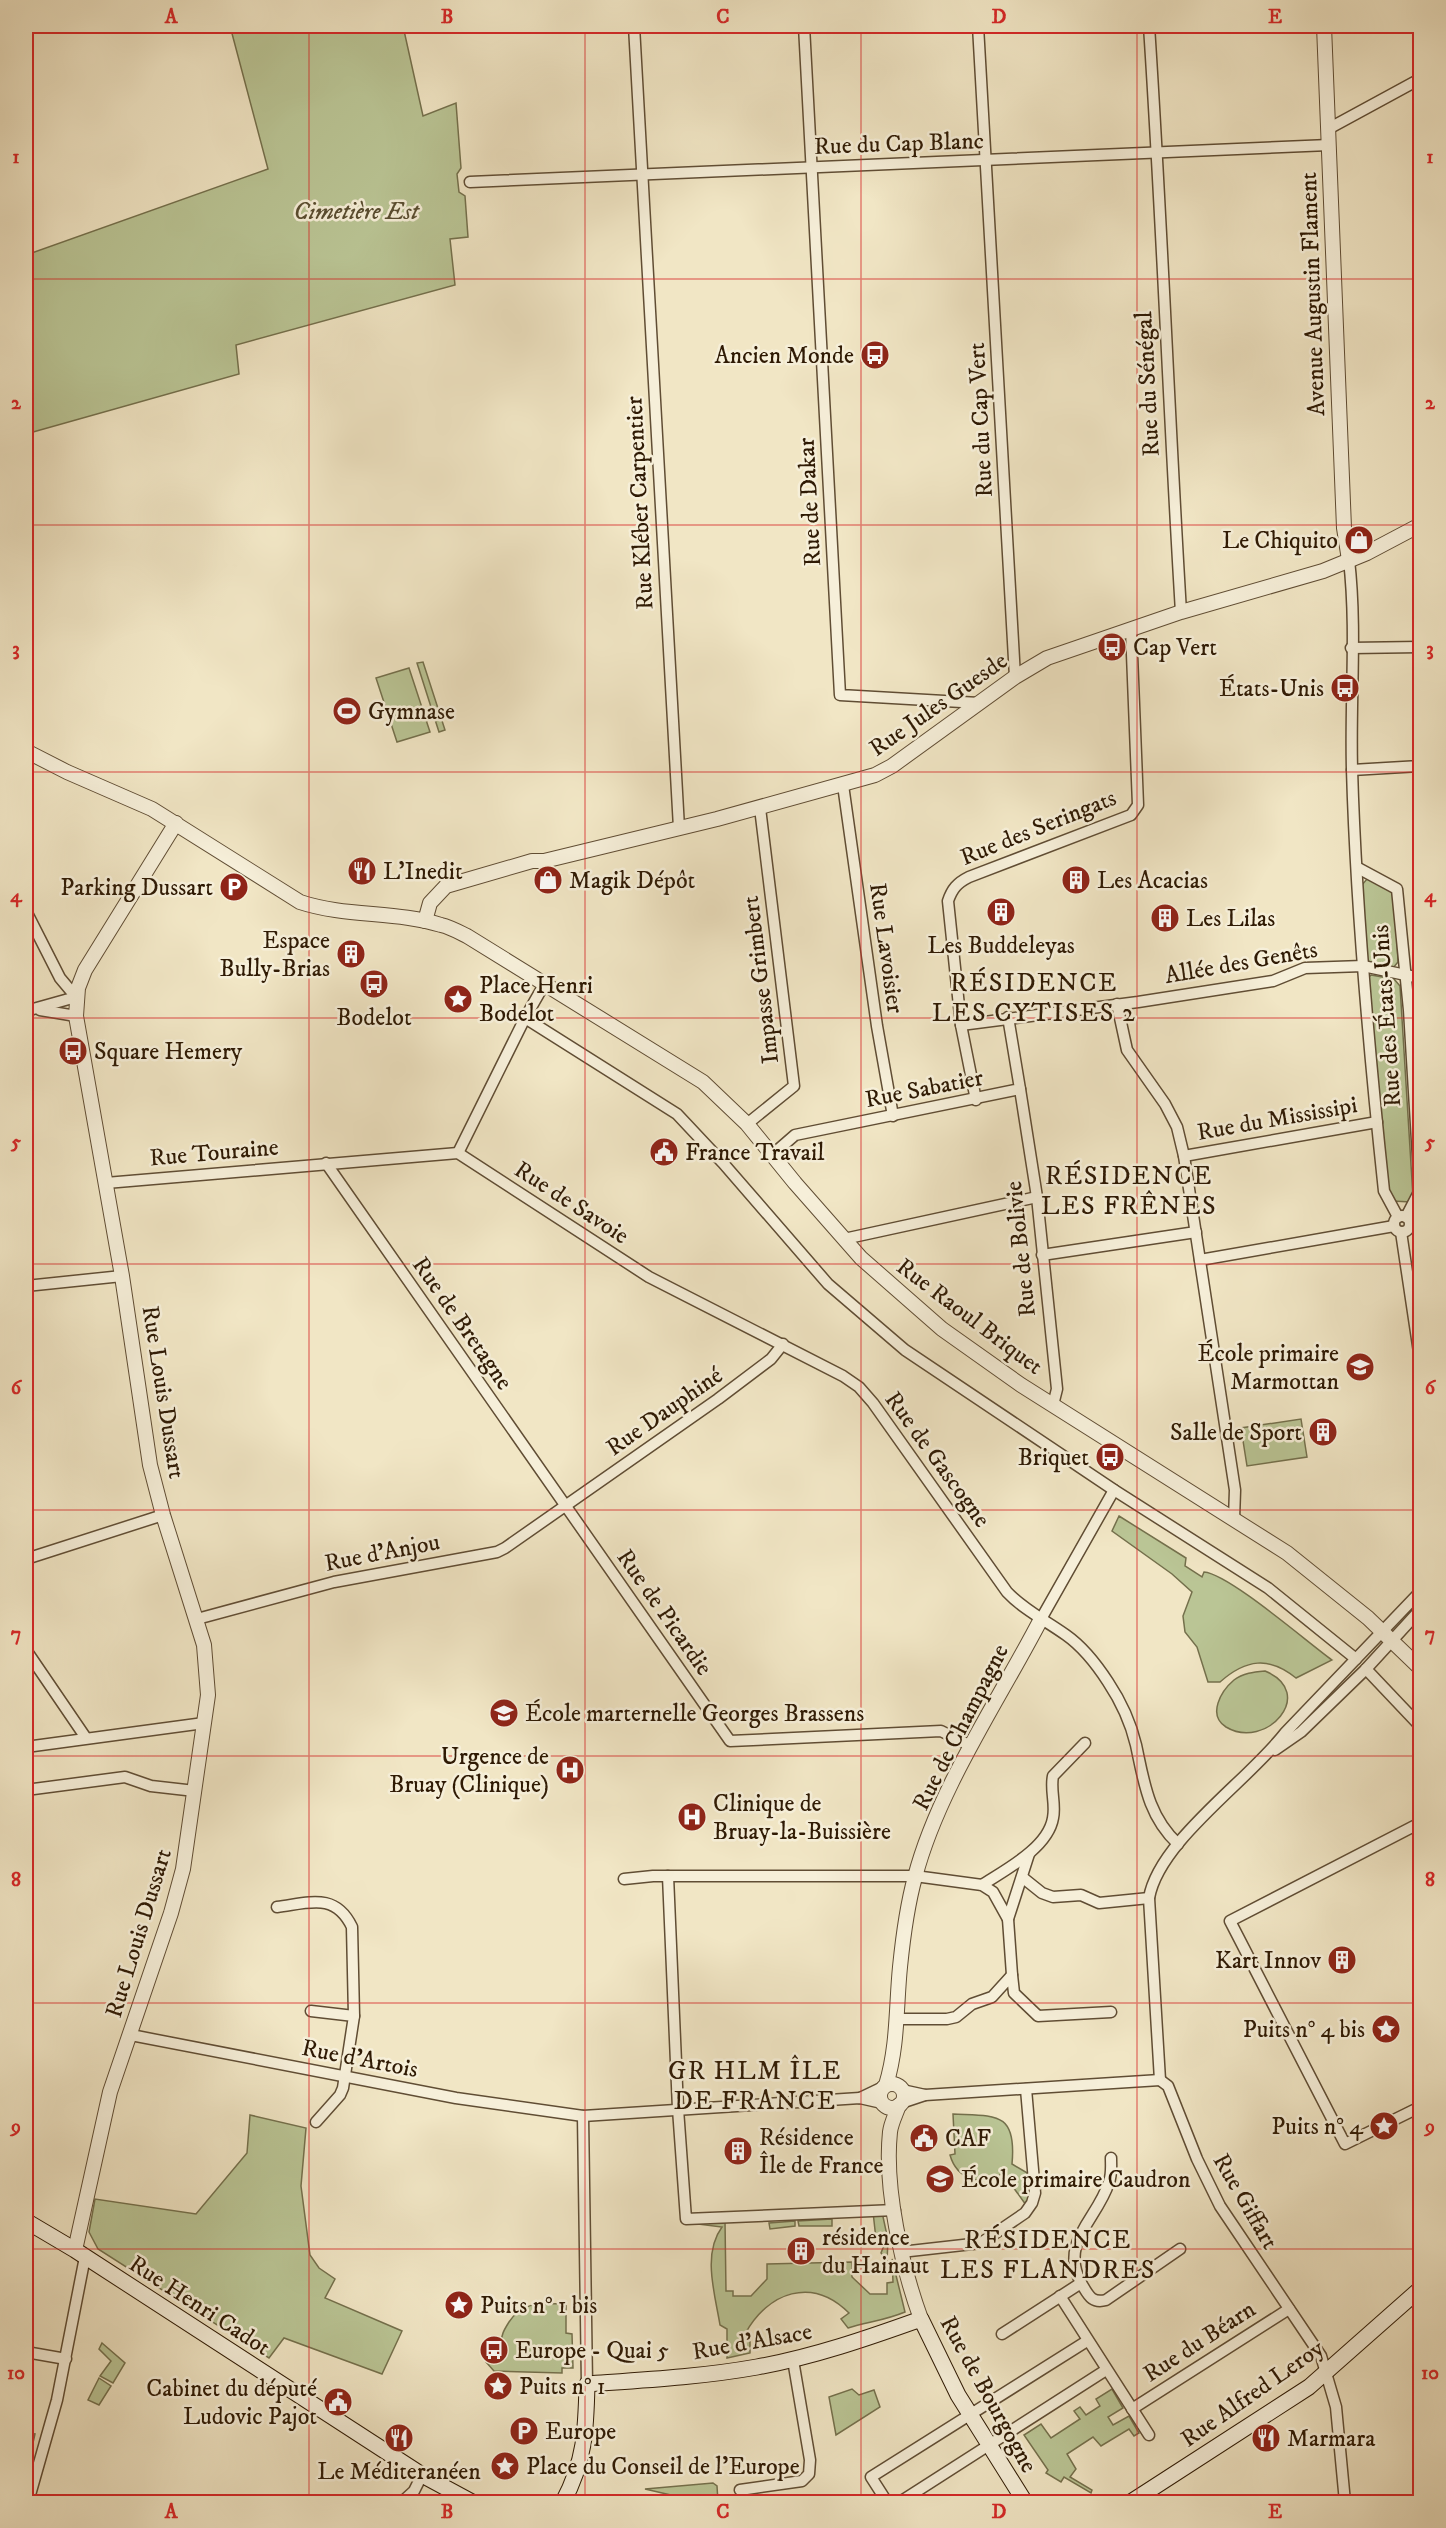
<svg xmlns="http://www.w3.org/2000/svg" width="1446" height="2528" font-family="'IM FELL DW Pica',serif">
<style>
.green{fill:#bac595;stroke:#74704c;stroke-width:1.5}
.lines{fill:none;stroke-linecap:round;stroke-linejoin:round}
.minor-casing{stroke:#604d34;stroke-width:13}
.tertiary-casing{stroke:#604d34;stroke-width:16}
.secondary-casing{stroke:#2f1a04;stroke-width:17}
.minor{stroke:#f6efd9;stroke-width:10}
.tertiary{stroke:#f6efd9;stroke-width:14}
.secondary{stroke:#f6efd9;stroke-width:15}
.grid{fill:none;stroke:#d62828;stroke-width:1.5;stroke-opacity:0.55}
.labels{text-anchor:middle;stroke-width:5;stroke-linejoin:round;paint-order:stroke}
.street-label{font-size:24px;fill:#2f1a04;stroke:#f6efd9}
.park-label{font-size:24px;font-style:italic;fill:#594d30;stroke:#f6efd9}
.poi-label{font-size:24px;fill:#2f1a04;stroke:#f6efd9;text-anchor:start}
.neighbourhood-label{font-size:26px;letter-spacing:1.5px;fill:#2f1a04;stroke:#f6efd9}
.neatline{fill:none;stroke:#d62828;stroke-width:2}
.grid-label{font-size:20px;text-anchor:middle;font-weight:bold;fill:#d62828}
</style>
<rect width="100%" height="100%" fill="#f1e6c5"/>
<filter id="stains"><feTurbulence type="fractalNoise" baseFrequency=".00333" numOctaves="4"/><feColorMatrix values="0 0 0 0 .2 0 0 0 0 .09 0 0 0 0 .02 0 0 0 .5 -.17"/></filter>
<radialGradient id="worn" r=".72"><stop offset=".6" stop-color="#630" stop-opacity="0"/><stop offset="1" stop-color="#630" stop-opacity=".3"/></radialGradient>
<g class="green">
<path d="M230,26H403L423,116L456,103L461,168L457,174L459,192L465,196L468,237L450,239L455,285L236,345L239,374L26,434V255L268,169Z"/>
<path d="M423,662L445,730L439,732L417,663Z"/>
<path d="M409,668L430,732L397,742L376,678Z"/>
<path d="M1367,879L1388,886L1395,898L1398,962L1393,968L1364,960L1361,886Z"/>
<path d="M1371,975L1394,979L1400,986L1413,1197L1411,1202L1392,1201L1386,1187L1365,981Z"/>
<path d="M1301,1419L1307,1457L1247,1466L1241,1428Z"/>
<path d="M1119,1516L1186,1558L1185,1566L1202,1577L1204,1572C1229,1574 1307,1642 1332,1660L1296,1678C1269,1656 1246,1659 1220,1682H1208L1197,1647L1185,1632L1183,1616L1192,1592L1172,1574L1112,1531Z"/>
<path d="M1265,1671C1318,1693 1266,1751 1226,1727C1207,1715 1221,1691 1234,1680C1243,1673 1254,1672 1265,1671Z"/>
<path d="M953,2114C995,2116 1017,2111 1012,2164L1029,2174L1028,2201L1026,2205L1003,2173C983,2187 957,2180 950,2155L955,2154Z"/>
<path d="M250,2115L306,2128L301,2186L310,2255L319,2268L335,2279L325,2298L402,2331L382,2374L284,2338L269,2358L98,2249L89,2232L95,2199L196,2214L247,2153Z"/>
<path d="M873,2212H882L888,2240L887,2261L881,2253L885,2243L876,2239Z"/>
<path d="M832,2219V2226H799L798,2221Z"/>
<path d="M725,2221L726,2291H733V2296H751L767,2279V2264L852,2262V2277L870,2294H887V2283L893,2282L892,2259L905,2312C886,2320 868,2322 848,2328L841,2319L849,2313C812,2276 768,2292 745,2334L750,2337V2353L727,2358V2329L720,2325C715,2294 702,2254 722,2227L690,2223Z"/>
<path d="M795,2221V2226L770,2229L769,2223Z"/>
<path d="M566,2304V2333L572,2334L573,2368H562V2373L494,2371L486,2362L501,2344C501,2335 504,2330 509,2322C524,2300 542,2304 566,2304Z"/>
<path d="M102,2343L125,2363L113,2383L100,2376L111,2361L99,2349Z"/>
<path d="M99,2378L111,2386L99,2405L88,2400Z"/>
<path d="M852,2389L859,2395L874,2390L880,2407L836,2435L829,2397Z"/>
<path d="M1112,2389L1123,2408L1108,2417L1113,2425L1129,2416L1139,2433L1134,2436L1129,2429L1101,2446L1093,2437L1067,2454L1076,2469L1070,2477L1092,2490L1091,2493L1064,2477L1061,2482L1046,2473L1048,2470L1024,2435L1041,2424L1051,2438L1080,2419L1074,2411L1080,2407L1086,2415L1100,2406L1096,2399Z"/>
<path d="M26,2433L35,2434L26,2474Z"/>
<path d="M713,2483L717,2486L718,2502H701L645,2489Z"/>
</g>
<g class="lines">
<g class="minor-casing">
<g id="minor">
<path d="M634,26L679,828"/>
<path d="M804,26L840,695L979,703"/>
<path d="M978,26L1015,677"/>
<path d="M1149,26C1162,221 1169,417 1181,612"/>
<path d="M1328,129L1420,79"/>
<path d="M470,182L1329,145"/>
<path d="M1349,560C1357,629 1350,700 1352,769C1356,910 1369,1051 1384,1191L1398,1217"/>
<path d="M1351,648L1420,647"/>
<path d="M1352,770L1420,766"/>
<path d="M843,785L877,1026L893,1116"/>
<path d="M1358,868L1397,889L1409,1010L1420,1190L1406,1217"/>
<path d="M26,911L60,978L76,997L26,1011"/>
<path d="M1117,1004L1127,1050L1165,1104L1177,1127L1184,1156L1235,1490L1234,1519"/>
<path d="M40,1010L76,1016"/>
<path d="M525,1018L677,1114L723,1163L828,1284L905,1350L1114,1490L1268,1588L1356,1659"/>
<path d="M961,1025L1138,1002L1273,981L1305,968L1363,966L1420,978"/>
<path d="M1020,1089L1037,1197L1057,1389L1053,1405"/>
<path d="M976,1100L961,1025L948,901C952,889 957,883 969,877L1131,815L1138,805L1131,629"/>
<path d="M747,1124L794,1086L760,808"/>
<path d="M458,1153L525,1018L545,983"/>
<path d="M772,1155L795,1135L1020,1089L1008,1017"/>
<path d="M1184,1156L1377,1122"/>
<path d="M326,1163L730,1741L941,1731L971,1746"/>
<path d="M106,1183L458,1153L649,1277L843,1376L859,1387L873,1403L1007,1592C1024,1610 1045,1620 1066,1635C1083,1647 1097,1665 1108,1682C1120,1700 1131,1724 1136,1745C1144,1782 1148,1816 1178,1844"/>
<circle cx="1402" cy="1224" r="8"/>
<path d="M1401,1232L1420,1359"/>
<path d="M844,1239L1037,1197"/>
<path d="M1042,1255L1196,1232"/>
<path d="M1200,1260L1394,1226"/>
<path d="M26,1286L122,1276"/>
<path d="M26,1559L163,1515"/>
<path d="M197,1619L334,1582L497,1552L505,1548L718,1399L771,1359L783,1344"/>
<path d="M1041,1619L1114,1490"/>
<path d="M26,1650L86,1738"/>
<path d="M1366,1669L1420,1726"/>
<path d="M26,1747L204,1723"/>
<path d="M1275,1750L1301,1732L1366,1669L1420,1610"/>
<path d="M26,1790L125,1777L151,1786L195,1791"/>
<path d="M1420,1823L1230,1921L1345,2144L1420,2107"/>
<path d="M668,1876L678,2109L686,2219L895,2210"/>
<path d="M1022,1877L1042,1893L1053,1897L1081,1895L1099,1903L1149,1898"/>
<path d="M624,1879L653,1876H915L982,1885L993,1892L1008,1919"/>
<path d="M982,1885C1005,1870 1048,1848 1053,1818C1056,1804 1050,1790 1053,1776L1085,1743"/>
<path d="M277,1907C309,1903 335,1892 352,1927L354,2016"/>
<path d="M1012,1975L1008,1919L1029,1854"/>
<path d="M311,2011L354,2016L343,2088L340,2095L316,2122"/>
<path d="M897,2019H947L956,2017L972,2004L992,1997L1012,1975L1014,1993L1038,2016L1111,2012"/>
<path d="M131,2035L456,2098L583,2116L860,2098L882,2103"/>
<path d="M1160,2080L1149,1898C1159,1841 1248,1781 1285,1733L1420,1592"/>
<path d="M1160,2080L1168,2086L1197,2159L1220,2206L1321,2356L1336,2407L1345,2502"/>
<path d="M902,2090L925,2095"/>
<path d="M860,2098L883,2087"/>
<path d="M901,2103L925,2095L1160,2080"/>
<path d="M583,2116L587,2384"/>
<path d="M901,2252L981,2243L1025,2213L1032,2203L1035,2193L1026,2089"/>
<path d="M1081,2283C1059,2241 1098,2219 1109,2182C1112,2174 1111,2166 1111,2158"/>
<path d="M1060,2296L1149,2435"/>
<path d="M1002,2334L1081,2283C1088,2294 1091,2304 1106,2300L1180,2249"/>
<path d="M26,2352L66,2359"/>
<path d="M1132,2409L1289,2309"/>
<path d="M740,2490L802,2481L809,2474L810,2460L793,2360"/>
<path d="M28,2502L57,2400L85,2257"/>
<path d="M402,2502L414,2491L422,2475"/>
<path d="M887,2502L871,2477L1087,2341"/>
<path d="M900,2502L1106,2370"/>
</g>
</g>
<g class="tertiary-casing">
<g id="tertiary">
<path d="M1324,26L1344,528L1349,560"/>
<path d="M26,751L67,772L152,809L300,902C345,917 397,911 441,925C450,927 459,932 467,936L703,1082L747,1124L795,1183L861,1258L942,1329L1021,1385L1287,1553L1368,1618L1420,1668"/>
<path d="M425,921L430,903L446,886L532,861H544L717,819L875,775L892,766L1015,677L1047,658L1181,612L1323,571L1367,553L1420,525"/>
<circle cx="892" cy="2096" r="12"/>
<path d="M886,2085C898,2046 896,2007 900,1967C903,1937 907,1906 915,1877C938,1789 999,1700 1041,1619"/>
<path d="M899,2105C896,2114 891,2123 890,2132C884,2188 902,2267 921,2319"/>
<path d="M75,2250L110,2092L171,1913L183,1869L208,1695L204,1645L163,1515L150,1465L122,1276L76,1016L78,988L85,970L176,823"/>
</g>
</g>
<g class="secondary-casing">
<g id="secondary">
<path d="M26,2221L75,2250L422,2475L472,2502"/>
<path d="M563,2502C585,2461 586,2430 587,2384C644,2380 701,2377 757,2367C813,2357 868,2338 921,2319L958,2395L1025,2502"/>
<path d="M1131,2502L1309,2387L1420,2289"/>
</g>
</g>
<use href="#minor" class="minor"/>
<use href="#tertiary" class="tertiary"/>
<use href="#secondary" class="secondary"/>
</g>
<path class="grid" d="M309,26V2502M585,26V2502M861,26V2502M1137,26V2502M26,279H1420M26,525H1420M26,772H1420M26,1018H1420M26,1264H1420M26,1510H1420M26,1756H1420M26,2003H1420M26,2249H1420"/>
<defs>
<g id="bus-disc" transform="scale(1.5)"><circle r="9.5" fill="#8f2418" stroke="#f6efd9"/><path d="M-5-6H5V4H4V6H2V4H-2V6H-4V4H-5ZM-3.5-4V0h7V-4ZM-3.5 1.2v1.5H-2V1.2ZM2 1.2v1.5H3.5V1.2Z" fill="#fff"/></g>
<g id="shop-disc" transform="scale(1.5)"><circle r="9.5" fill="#8f2418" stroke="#f6efd9"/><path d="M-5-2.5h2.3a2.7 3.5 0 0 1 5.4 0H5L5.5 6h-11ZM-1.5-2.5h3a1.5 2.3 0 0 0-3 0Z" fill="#fff"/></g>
<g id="stadium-disc" transform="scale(1.5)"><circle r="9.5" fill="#8f2418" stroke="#f6efd9"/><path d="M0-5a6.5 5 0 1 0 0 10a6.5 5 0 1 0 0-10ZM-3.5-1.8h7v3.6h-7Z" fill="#fff"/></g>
<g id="restaurant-disc" transform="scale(1.5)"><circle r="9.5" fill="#8f2418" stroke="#f6efd9"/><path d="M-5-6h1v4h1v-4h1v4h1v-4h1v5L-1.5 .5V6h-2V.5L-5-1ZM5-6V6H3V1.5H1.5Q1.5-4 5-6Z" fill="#fff"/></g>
<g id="building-disc" transform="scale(1.5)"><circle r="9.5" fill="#8f2418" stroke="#f6efd9"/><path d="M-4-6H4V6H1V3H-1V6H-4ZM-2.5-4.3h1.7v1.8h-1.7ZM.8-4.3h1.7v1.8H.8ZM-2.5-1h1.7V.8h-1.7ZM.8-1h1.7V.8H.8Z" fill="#fff"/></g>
<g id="parking-disc" transform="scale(1.5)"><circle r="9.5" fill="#8f2418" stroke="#f6efd9"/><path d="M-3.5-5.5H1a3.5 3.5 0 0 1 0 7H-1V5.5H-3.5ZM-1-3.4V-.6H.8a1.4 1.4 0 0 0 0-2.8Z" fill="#fff"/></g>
<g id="sight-disc" transform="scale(1.5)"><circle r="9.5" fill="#8f2418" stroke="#f6efd9"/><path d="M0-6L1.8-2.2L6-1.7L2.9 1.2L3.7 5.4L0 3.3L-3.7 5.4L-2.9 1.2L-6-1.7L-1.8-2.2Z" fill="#fff"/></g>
<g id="civic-disc" transform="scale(1.5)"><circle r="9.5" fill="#8f2418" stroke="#f6efd9"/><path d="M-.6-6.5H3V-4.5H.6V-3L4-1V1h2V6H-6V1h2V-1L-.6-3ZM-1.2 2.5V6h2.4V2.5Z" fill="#fff"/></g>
<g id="school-disc" transform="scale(1.5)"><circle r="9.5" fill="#8f2418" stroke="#f6efd9"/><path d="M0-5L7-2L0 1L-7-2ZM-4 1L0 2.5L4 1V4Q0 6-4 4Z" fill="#fff"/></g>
<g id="hospital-disc" transform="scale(1.5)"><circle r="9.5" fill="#8f2418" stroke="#f6efd9"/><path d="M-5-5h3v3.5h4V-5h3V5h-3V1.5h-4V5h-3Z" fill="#fff"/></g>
</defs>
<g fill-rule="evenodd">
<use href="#bus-disc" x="875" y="355"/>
<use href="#shop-disc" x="1359" y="540"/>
<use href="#bus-disc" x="1112" y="647"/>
<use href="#bus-disc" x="1345" y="688"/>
<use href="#stadium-disc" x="347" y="711"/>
<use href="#restaurant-disc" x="362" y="871"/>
<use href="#shop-disc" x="548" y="880"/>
<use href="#building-disc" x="1076" y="880"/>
<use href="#parking-disc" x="234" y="887"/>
<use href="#building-disc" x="1001" y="912"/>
<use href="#building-disc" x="1165" y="918"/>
<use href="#building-disc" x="351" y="954"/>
<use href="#bus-disc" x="374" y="984"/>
<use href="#sight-disc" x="458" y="999"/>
<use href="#bus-disc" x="73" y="1051"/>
<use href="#civic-disc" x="664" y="1152"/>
<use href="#school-disc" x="1360" y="1367"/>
<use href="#building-disc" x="1323" y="1432"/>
<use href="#bus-disc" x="1110" y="1457"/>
<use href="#school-disc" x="504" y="1713"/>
<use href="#hospital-disc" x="570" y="1770"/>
<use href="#hospital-disc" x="692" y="1817"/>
<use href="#building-disc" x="1342" y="1960"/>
<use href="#sight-disc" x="1386" y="2029"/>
<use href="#sight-disc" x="1384" y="2126"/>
<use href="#civic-disc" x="924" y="2138"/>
<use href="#building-disc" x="738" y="2151"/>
<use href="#school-disc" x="940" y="2179"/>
<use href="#building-disc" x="801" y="2251"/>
<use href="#sight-disc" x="459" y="2305"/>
<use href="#bus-disc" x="494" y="2350"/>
<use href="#sight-disc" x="498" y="2386"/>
<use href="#civic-disc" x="338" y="2402"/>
<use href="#parking-disc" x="524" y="2431"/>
<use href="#restaurant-disc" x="399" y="2438"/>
<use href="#restaurant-disc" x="1266" y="2438"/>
<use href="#sight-disc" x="505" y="2466"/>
</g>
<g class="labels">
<g class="street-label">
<text transform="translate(899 143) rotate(-2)" y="8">Rue du Cap Blanc</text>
<text transform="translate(1312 294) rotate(-92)" y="8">Avenue Augustin Flament</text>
<text transform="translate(1147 384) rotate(-93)" y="8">Rue du Sénégal</text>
<text transform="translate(980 420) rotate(-93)" y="8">Rue du Cap Vert</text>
<text transform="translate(809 502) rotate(-93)" y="8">Rue de Dakar</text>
<text transform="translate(639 503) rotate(-93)" y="8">Rue Kléber Carpentier</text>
<text transform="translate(938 704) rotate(-35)" y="8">Rue Jules Guesde</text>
<text transform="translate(1038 827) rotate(-22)" y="8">Rue des Seringats</text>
<text transform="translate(887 948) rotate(82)" y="8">Rue Lavoisier</text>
<text transform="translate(1241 962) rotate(-10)" y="8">Allée des Genêts</text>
<text transform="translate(760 980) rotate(-97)" y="8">Impasse Grimbert</text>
<text transform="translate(1386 1016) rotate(-94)" y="8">Rue des États-Unis</text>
<text transform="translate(924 1088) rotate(-11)" y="8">Rue Sabatier</text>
<text transform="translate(1277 1118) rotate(-10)" y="8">Rue du Mississipi</text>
<text transform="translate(214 1152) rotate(-5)" y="8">Rue Touraine</text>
<text transform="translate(572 1202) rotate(33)" y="8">Rue de Savoie</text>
<text transform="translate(1020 1249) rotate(-96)" y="8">Rue de Bolivie</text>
<text transform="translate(970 1316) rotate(37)" y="8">Rue Raoul Briquet</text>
<text transform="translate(463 1323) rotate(55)" y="8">Rue de Bretagne</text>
<text transform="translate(164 1392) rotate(81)" y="8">Rue Louis Dussart</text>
<text transform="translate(664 1411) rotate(-35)" y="8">Rue Dauphiné</text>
<text transform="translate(938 1459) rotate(54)" y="8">Rue de Gascogne</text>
<text transform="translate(382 1552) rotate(-11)" y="8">Rue d'Anjou</text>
<text transform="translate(665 1612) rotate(55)" y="8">Rue de Picardie</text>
<text transform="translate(960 1727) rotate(-63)" y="8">Rue de Champagne</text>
<text transform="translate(138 1933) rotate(-73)" y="8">Rue Louis Dussart</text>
<text transform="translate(360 2058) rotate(11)" y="8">Rue d'Artois</text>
<text transform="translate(1246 2201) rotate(60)" y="8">Rue Giffart</text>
<text transform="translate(200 2305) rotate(33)" y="8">Rue Henri Cadot</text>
<text transform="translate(752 2341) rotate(-10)" y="8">Rue d'Alsace</text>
<text transform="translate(1199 2341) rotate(-33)" y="8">Rue du Béarn</text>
<text transform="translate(1252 2393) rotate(-35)" y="8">Rue Alfred Leroy</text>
<text transform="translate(989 2394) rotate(61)" y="8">Rue de Bourgogne</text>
</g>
<g class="park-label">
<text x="356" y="219">Cimetière Est</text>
</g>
<g class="poi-label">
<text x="854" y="363" text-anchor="end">Ancien Monde</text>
<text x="1338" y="548" text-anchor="end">Le Chiquito</text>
<text x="1133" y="655">Cap Vert</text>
<text x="1324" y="696" text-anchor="end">États-Unis</text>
<text x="368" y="719">Gymnase</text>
<text x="383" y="879">L'Inedit</text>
<text x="569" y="888">Magik Dépôt</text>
<text x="1097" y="888">Les Acacias</text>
<text x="213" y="895" text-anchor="end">Parking Dussart</text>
<text x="1186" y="926">Les Lilas</text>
<text x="330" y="948" text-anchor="end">Espace<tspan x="330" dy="28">Bully-Brias</tspan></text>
<text x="1001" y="953" text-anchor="middle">Les Buddeleyas</text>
<text x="479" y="993">Place Henri<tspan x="479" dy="28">Bodelot</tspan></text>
<text x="374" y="1025" text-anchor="middle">Bodelot</text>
<text x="94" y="1059">Square Hemery</text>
<text x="685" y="1160">France Travail</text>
<text x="1339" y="1361" text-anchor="end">École primaire<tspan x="1339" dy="28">Marmottan</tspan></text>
<text x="1302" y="1440" text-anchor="end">Salle de Sport</text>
<text x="1089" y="1465" text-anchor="end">Briquet</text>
<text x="525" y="1721">École marternelle Georges Brassens</text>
<text x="549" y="1764" text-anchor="end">Urgence de<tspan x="549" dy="28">Bruay (Clinique)</tspan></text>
<text x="713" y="1811">Clinique de<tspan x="713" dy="28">Bruay-la-Buissière</tspan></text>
<text x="1321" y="1968" text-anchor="end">Kart Innov</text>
<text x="1365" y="2037" text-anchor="end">Puits n° 4 bis</text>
<text x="1363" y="2134" text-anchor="end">Puits n° 4</text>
<text x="759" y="2145">Résidence<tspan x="759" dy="28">Île de France</tspan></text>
<text x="945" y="2146">CAF</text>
<text x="961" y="2187">École primaire Caudron</text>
<text x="822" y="2245">résidence<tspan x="822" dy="28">du Hainaut</tspan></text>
<text x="480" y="2313">Puits n° 1 bis</text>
<text x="515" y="2358">Europe - Quai 5</text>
<text x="519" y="2394">Puits n° 1</text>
<text x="317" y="2396" text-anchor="end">Cabinet du député<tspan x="317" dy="28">Ludovic Pajot</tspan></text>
<text x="545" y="2439">Europe</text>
<text x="1287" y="2446">Marmara</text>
<text x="526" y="2474">Place du Conseil de l'Europe</text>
<text x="399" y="2479" text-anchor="middle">Le Méditeranéen</text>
</g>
<g class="neighbourhood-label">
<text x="1034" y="991">RÉSIDENCE<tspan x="1034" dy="30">LES CYTISES 2</tspan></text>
<text x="1129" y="1184">RÉSIDENCE<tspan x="1129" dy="30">LES FRÊNES</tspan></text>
<text x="755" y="2079">GR HLM ÎLE<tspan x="755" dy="30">DE FRANCE</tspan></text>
<text x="1048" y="2248">RÉSIDENCE<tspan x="1048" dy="30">LES FLANDRES</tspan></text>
</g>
</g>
<rect width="1446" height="2528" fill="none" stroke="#f1e6c5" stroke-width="66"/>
<rect x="33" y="33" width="1380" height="2462" class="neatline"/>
<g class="grid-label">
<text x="171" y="23">A</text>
<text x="447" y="23">B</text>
<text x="723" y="23">C</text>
<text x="999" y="23">D</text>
<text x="1275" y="23">E</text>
<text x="16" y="163">1</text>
<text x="1430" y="163">1</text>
<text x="16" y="409">2</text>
<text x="1430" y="409">2</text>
<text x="16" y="655">3</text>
<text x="1430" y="655">3</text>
<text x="16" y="902">4</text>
<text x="1430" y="902">4</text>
<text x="16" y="1148">5</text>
<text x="1430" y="1148">5</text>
<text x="16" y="1394">6</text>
<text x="1430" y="1394">6</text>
<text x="16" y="1640">7</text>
<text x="1430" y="1640">7</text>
<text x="16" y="1886">8</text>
<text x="1430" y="1886">8</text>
<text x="16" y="2133">9</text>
<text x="1430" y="2133">9</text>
<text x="16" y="2379">10</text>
<text x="1430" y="2379">10</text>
<text x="171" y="2518">A</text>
<text x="447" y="2518">B</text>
<text x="723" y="2518">C</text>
<text x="999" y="2518">D</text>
<text x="1275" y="2518">E</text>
</g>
<rect width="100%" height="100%" filter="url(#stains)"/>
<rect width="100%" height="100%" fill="url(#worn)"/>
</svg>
